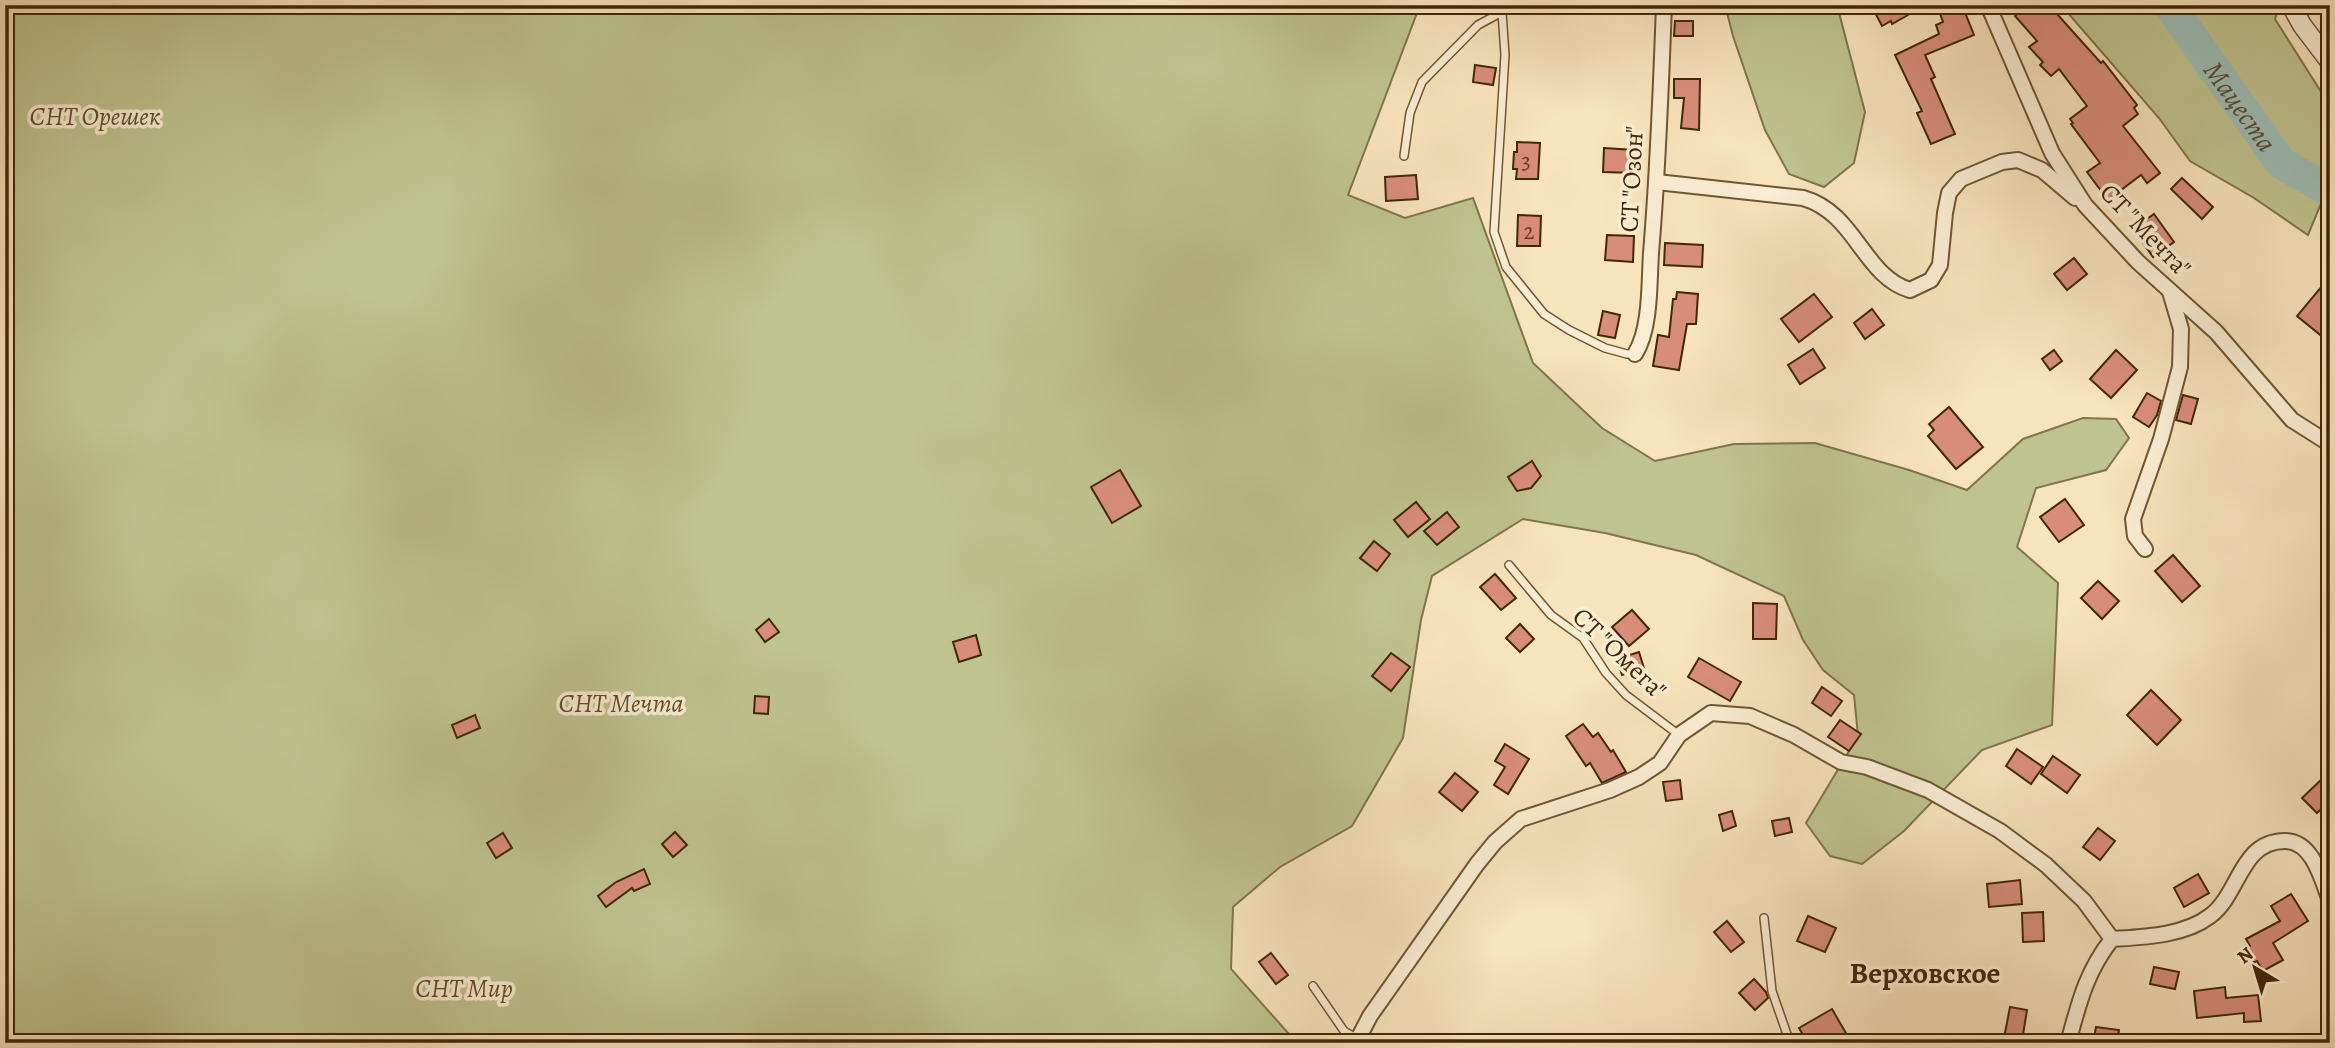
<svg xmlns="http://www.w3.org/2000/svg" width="2335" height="1048" font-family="Alegreya,serif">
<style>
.green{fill:#bfc38f;stroke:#80754b;stroke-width:2}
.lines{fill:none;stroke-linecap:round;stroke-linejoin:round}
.river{stroke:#9ebdb7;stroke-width:32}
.building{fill:#d88d7b;stroke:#422707;stroke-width:2}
.service-casing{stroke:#6f5634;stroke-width:10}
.minor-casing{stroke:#6f5634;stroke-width:18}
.tertiary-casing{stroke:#6f5634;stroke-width:21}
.service{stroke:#faedd3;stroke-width:7}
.minor{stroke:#faedd3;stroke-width:14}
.tertiary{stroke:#faedd3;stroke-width:18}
.labels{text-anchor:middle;stroke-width:7;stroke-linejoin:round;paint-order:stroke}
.number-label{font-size:23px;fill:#684024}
.park-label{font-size:26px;font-style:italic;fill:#614e29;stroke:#faedd3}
.street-label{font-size:26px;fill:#422707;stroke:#faedd3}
.water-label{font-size:28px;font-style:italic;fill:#594c33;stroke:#faedd3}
.quarter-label{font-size:30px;font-weight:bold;fill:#422707;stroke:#faedd3}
</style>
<rect width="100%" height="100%" fill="#f7e3bc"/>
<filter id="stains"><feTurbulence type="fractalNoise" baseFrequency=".00286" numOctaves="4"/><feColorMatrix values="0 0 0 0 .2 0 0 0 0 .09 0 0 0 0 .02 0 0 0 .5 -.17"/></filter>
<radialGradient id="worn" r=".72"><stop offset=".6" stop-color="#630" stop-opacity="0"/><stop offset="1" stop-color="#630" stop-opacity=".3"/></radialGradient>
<g class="green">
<path d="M5,5H1420L1348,195L1405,218L1473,198L1533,363L1602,428L1655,461L1734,444L1815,443L1909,470L1967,490L2023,439L2083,418L2116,419L2129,438L2106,470L2036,488L2017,547L2058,583L2052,725L1982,750L1904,831L1862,864L1830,856L1806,823L1858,736L1854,695L1823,670L1803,640L1784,596L1696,555L1605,533L1523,519L1432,576L1421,620L1403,738L1352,826L1280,867L1233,907L1231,969L1297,1043H5Z"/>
<path d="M1725,5H1837L1865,112L1854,163L1824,187L1789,174L1765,130L1733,36Z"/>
<path d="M2061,5H2280L2275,19L2330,106V182L2308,235L2254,198L2190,161L2159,118Z"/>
</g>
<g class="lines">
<path class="river" id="s1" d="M2169,5L2281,163L2330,191"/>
</g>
<g class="building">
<path d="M1871,5H1902L1908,15L1892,24L1891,21L1882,26Z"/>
<path d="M1937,5H1962L1974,35L1925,55L1935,77L1931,79L1955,134L1931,144L1917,113L1922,111L1895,55L1939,34L1936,25L1943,22Z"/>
<path d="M2026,5H2049L2101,63L2103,61L2137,105L2134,108L2138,114L2123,126L2160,173L2147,183L2141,175L2108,200L2087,172L2100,163L2071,124L2073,123L2070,119L2087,106L2059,69L2051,76L2040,65L2043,62L2029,47L2037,41L2015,16Z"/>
<path d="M1675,21H1693V36H1674Z"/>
<path d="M1475,65L1496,68L1493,85L1473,82Z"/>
<path d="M1674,79H1700L1699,130L1681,128L1684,98H1674Z"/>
<path d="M1517,142L1540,143L1538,179H1516L1517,169H1513L1514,152H1517Z"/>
<path d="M1604,148L1634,150L1633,173L1603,172Z"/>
<path d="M1416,175L1418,199L1386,201L1385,177Z"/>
<path d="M2182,178L2213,207L2202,219L2171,189Z"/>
<path d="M2154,214L2174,242L2153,257L2133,229Z"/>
<path d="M1518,215L1541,216L1540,246H1517Z"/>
<path d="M1607,235L1634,236L1633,262L1605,260Z"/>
<path d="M1665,243L1703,245L1702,267L1664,265Z"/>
<path d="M2074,258L2087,274L2067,290L2054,274Z"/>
<path d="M2322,286L2330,292V343L2297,316Z"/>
<path d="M1677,292L1698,294L1696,324H1687L1679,370L1653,366L1658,335L1669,337L1673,299H1676Z"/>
<path d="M1814,294L1832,317L1799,342L1781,319Z"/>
<path d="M1872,309L1884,325L1865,339L1854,323Z"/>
<path d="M1603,311L1620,315L1615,338L1598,335Z"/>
<path d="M1813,349L1825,368L1800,384L1788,365Z"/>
<path d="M2054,350L2062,361L2050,370L2042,359Z"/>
<path d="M2116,350L2137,370L2111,398L2090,379Z"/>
<path d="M2147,393L2161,401L2157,415L2149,427L2133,417Z"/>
<path d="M2183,395L2198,399L2191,424L2176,420Z"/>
<path d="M1949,407L1983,447L1956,469L1928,436L1934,430L1929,424Z"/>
<path d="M1532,461L1541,476L1531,488L1517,491L1508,477Z"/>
<path d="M1120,470L1141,506L1112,523L1091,487Z"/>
<path d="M2065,499L2084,525L2059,542L2040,517Z"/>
<path d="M1416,502L1430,519L1408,537L1394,520Z"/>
<path d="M1447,512L1459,527L1437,545L1424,531Z"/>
<path d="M1374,541L1390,554L1377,571L1360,558Z"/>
<path d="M2173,555L2200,586L2182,602L2155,571Z"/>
<path d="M1495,574L1516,598L1501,610L1480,587Z"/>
<path d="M2098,581L2119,601L2102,619L2081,598Z"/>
<path d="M1753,603L1777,604L1776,639H1753Z"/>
<path d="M1632,610L1649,629L1629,646L1612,627Z"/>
<path d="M769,619L779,632L765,642L756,630Z"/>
<path d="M1520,624L1534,639L1520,652L1506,638Z"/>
<path d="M976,635L981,655L959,662L953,642Z"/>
<path d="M1639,652L1644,668L1622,675L1617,659Z"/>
<path d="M1391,653L1410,667L1391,691L1372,676Z"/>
<path d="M1699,658L1741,682L1730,701L1688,677Z"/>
<path d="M1822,687L1842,701L1831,716L1812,703Z"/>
<path d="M2151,690L2181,720L2157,745L2127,715Z"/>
<path d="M755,696L769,697L768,714L754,713Z"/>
<path d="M475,715L480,728L457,738L452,725Z"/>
<path d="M1840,720L1861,734L1849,751L1828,737Z"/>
<path d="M1583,724L1593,737L1598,733L1611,752L1613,750L1626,772L1602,783L1590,763L1586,766L1566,736Z"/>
<path d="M1505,744L1529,759L1508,794L1494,785L1505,767L1495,761Z"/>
<path d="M2017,749L2043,767L2031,784L2006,766Z"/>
<path d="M2053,756L2080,775L2067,793L2041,774Z"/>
<path d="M1455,773L1478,792L1462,811L1439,792Z"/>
<path d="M1680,780L1682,799L1666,801L1663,782Z"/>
<path d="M2321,780L2330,789V801L2317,813L2302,798Z"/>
<path d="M1732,811L1736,826L1723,831L1719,815Z"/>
<path d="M1789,818L1792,832L1775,836L1772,821Z"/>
<path d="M2098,828L2115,841L2100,860L2083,847Z"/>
<path d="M675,832L687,845L673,857L662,844Z"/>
<path d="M503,833L512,848L496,858L487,843Z"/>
<path d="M644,869L650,884L634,891L632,888L606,907L598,896L616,882Z"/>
<path d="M2198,874L2209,893L2184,907L2174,888Z"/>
<path d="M2020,880L2022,904L1989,907L1987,884Z"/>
<path d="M2291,894L2308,921L2273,943L2283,960L2263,971L2257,961L2253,963L2246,949L2250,946L2246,939L2280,921L2271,906Z"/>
<path d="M2043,912L2044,941L2023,942L2022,913Z"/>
<path d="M1808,916L1836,928L1825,952L1797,941Z"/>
<path d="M1727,921L1744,942L1731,952L1714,932Z"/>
<path d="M1271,953L1288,975L1276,984L1259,962Z"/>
<path d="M2154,967L2179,972L2175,989L2150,984Z"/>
<path d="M1754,979L1766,992L1768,998L1755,1010L1739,993Z"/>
<path d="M2225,987L2226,998L2258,995L2261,1021L2244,1022V1013L2197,1018L2194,991Z"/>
<path d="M2010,1007L2027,1010L2022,1041L2004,1038Z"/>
<path d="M1832,1009L1847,1035L1834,1043H1808L1799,1028Z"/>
<path d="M2096,1027L2119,1030L2117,1043H2093Z"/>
</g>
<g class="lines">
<g class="service-casing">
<g id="service">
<path d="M1507,5L1502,12L1505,55L1494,232L1506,267L1544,314L1569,330L1605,348L1627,354H1635"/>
<path d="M1404,156L1410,113L1422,82L1478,25L1502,12"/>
<path d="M1509,565L1551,615L1583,638L1606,673L1626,695L1679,735"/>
<path d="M1764,918L1772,991L1790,1043"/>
<path d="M1313,986L1344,1031L1358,1039"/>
</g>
</g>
<g class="minor-casing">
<g id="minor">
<path d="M1988,5L2052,153L2085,205L2138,262L2216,332L2292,420L2330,444"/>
<path d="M1657,182L1803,198C1856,213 1863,276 1910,290L1931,280L1940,265L1945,213L1949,193L1961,179L2002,162L2018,160L2042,170L2075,198"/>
<path d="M1635,354C1651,329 1649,283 1651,253C1658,171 1661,88 1664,5"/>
<path d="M2145,549L2135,536L2133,519L2161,439L2180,367L2181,329L2170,292"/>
<path d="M1367,1043L1358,1039L1370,1016L1477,864L1495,842L1521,819L1610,790L1639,777L1660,763L1679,735L1711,713L1750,716L1794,735L1841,762L1867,767L1928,790L2000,831L2046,865L2084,901L2112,939"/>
<path d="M2068,1043C2079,1003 2086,972 2112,939C2143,937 2184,936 2210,916C2240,894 2240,841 2285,841C2313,841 2322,880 2330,901"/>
</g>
</g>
<g class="tertiary-casing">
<path id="tertiary" d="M2291,5L2302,25L2330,62"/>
</g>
<use href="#service" class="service"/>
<use href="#minor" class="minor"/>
<use href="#tertiary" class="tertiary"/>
</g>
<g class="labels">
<g class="number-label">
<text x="1526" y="169">3</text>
<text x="1529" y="239">2</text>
</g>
<g class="park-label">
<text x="95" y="125">СНТ Орешек</text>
<text x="621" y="712">СНТ Мечта</text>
<text x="464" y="997">СНТ Мир</text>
</g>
<g class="street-label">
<text transform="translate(1631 179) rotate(-87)" y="9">СТ "Озон"</text>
<text transform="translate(2146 230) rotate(46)" y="9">СТ "Мечта"</text>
<text transform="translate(1620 653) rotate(44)" y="9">СТ "Омега"</text>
</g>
<g class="water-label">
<text dy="10" stroke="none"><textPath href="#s1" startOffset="124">Мацеста</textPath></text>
</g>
<g class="quarter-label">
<text x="1925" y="983">Верховское</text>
</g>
</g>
<rect width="2335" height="1048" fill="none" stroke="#f7e3bc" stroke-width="28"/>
<rect x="7" y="7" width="2321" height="1034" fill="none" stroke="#422707" stroke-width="3.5"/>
<rect x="14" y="14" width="2307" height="1020" fill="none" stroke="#422707" stroke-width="2"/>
<g transform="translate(2255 968) rotate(322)" stroke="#faedd3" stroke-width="5" paint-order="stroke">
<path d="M0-5L12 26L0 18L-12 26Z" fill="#422707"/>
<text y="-10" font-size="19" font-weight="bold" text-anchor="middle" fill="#422707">N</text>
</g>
<rect width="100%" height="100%" filter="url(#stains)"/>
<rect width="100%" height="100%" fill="url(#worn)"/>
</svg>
